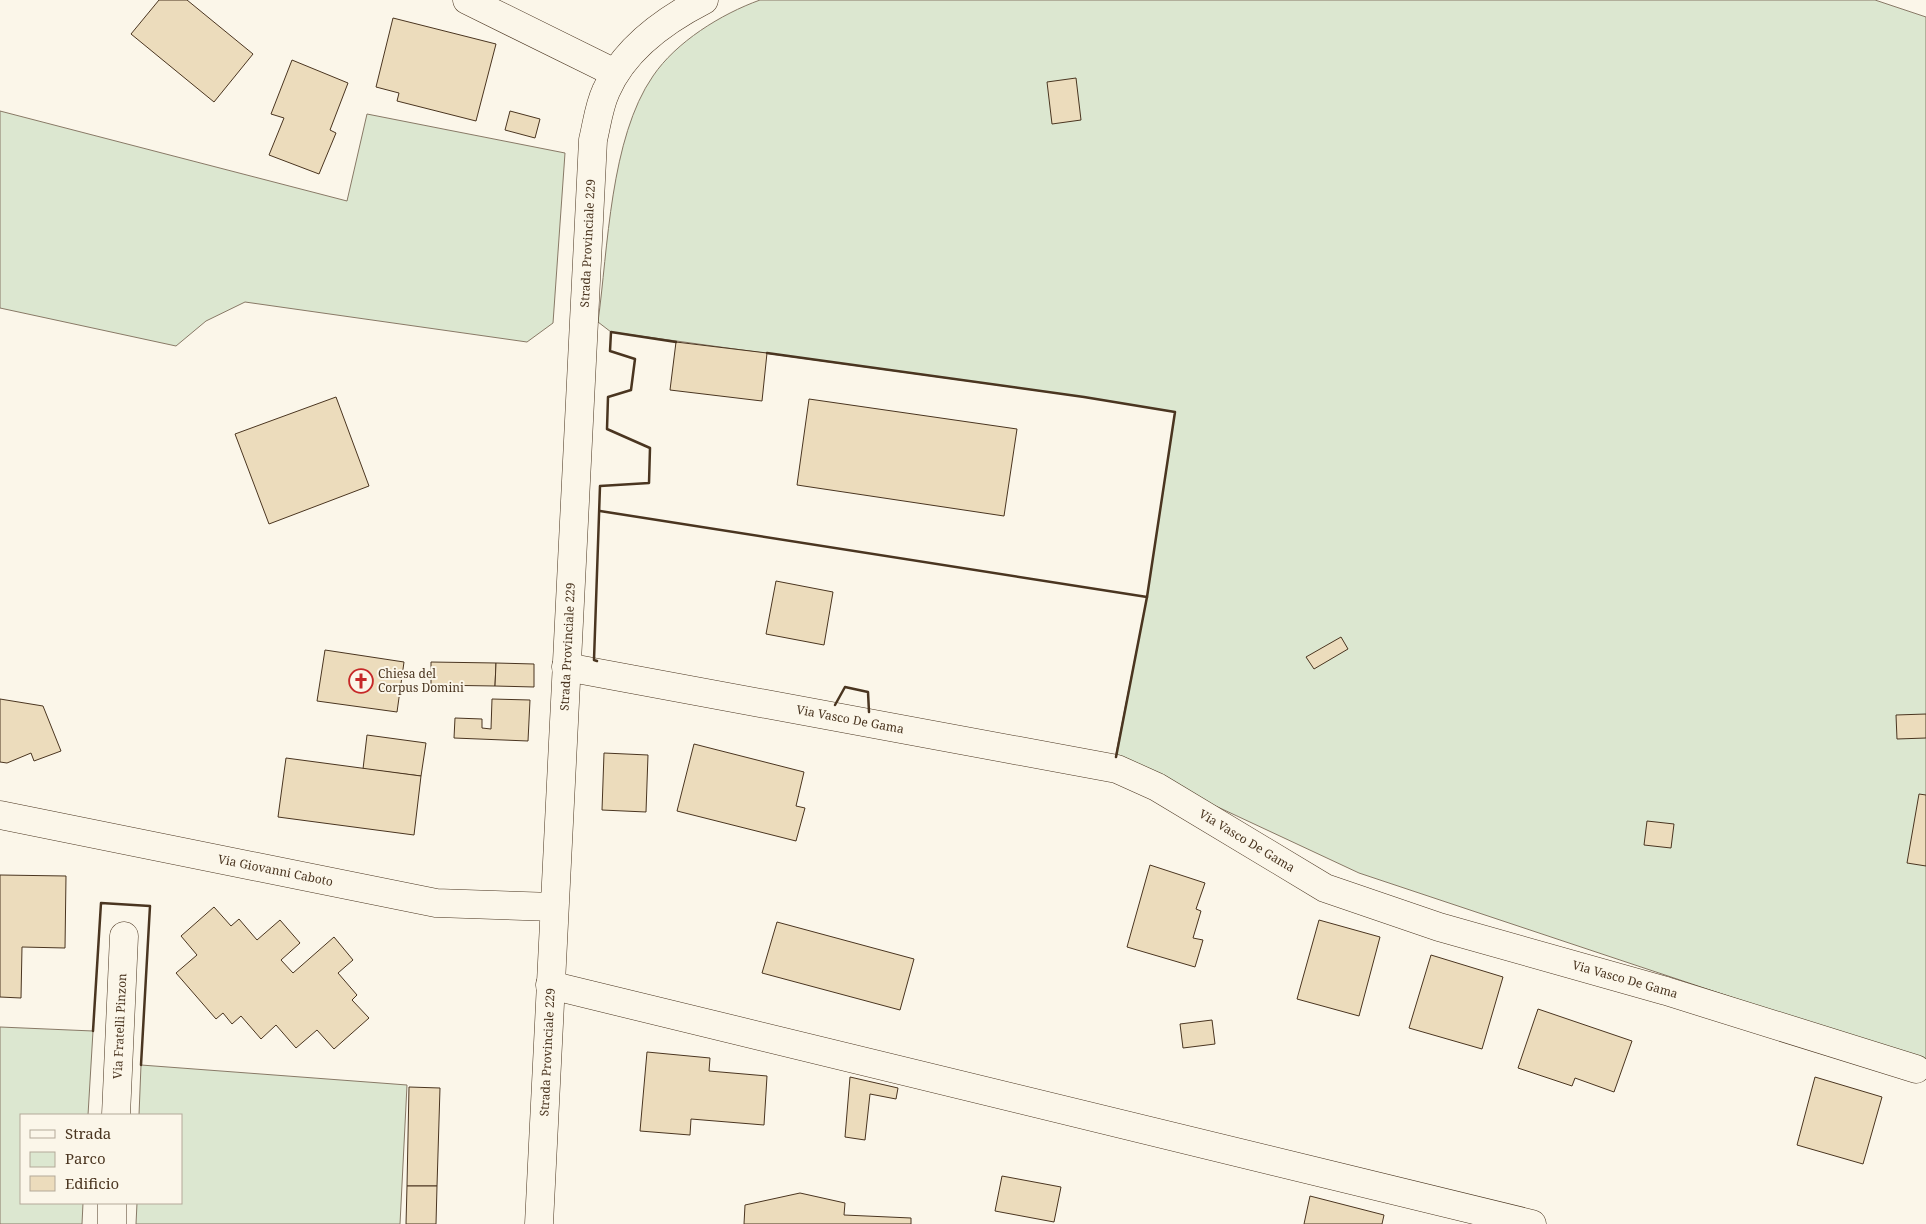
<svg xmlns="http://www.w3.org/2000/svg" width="1926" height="1224" font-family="'Noto Serif',serif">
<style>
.green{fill:#dce7d0;stroke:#887966}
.building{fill:#ecdcbc;stroke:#4a3520}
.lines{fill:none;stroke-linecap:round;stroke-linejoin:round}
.minor-casing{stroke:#4a3520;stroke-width:29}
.minor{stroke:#fbf6e9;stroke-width:28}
.wall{stroke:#4a3520;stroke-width:2.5}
.labels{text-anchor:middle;stroke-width:4;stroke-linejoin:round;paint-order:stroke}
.street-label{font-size:12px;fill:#4a3520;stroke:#fbf6e9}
.poi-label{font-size:12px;fill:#4a3520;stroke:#fbf6e9;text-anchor:start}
</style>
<rect width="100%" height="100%" fill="#fbf6e9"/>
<g class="green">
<path d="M760,0H1875L1926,17V1062L1359,873L1115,759L1147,597L1175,412L1084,397L611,332L598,322C608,249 610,138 653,76C676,42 721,14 760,0Z"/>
<path d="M0,111L347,201L367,114L565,153L553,323L527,342L245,302L206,321L176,346L0,308Z"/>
<path d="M0,1027L93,1031L88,1115H21V1203H83L82,1224H0Z"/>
<path d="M141,1065L407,1085L400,1224H136L137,1203H181V1115H139Z"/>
</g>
<g class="building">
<path d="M159,0H187L253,54L214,102L131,34Z"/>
<path d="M393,18L496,44L476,121L397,101L399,93L376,87Z"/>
<path d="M292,60L348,83L330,130L336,133L319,174L269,155L284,118L271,114Z"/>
<path d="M1076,78L1081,120L1052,124L1047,82Z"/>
<path d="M510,111L540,119L535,138L505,130Z"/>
<path d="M676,342L767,353L762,401L670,390Z"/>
<path d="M336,397L369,486L269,524L235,434Z"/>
<path d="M809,399L1017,429L1004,516L797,485Z"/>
<path d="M776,581L833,592L824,645L766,634Z"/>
<path d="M1341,637L1348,649L1314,669L1306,657Z"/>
<path d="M325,650L404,662L397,712L317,701Z"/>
<path d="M431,662L496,663L495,686L431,685Z"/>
<path d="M496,663L534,664V687L495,686Z"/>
<path d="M0,699L43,706L61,751L34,761L31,753L7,763L0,762Z"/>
<path d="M492,699L530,700L528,741L454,738L455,718L482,719V728L491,729Z"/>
<path d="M1926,714V738L1897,739L1896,715Z"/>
<path d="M367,735L426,743L421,776L363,769Z"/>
<path d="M694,744L804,772L796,806L805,808L796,841L677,811Z"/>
<path d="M604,753L648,755L646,812L602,810Z"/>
<path d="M286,758L421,776L414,835L278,817Z"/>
<path d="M1919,794L1926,795V866L1907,863Z"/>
<path d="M1647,821L1674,824L1671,848L1644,845Z"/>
<path d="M1150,865L1205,883L1196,909L1201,911L1193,938L1203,940L1195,967L1127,947Z"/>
<path d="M0,875L66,876L65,948L22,947L21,998L0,997Z"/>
<path d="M214,907L231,926L239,919L257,940L280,920L300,943L281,960L293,973L334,937L353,960L338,973L357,995L352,1000L369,1018L334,1049L317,1030L296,1048L276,1025L261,1039L241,1016L232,1024L223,1013L216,1019L176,973L197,955L181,936Z"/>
<path d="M1319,920L1380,937L1359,1016L1297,999Z"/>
<path d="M777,922L914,959L900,1010L762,973Z"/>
<path d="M1431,955L1503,977L1482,1049L1409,1028Z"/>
<path d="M1538,1009L1632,1041L1614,1092L1575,1078L1572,1086L1518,1068Z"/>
<path d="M1212,1020L1215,1044L1183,1048L1180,1024Z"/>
<path d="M647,1052L710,1058L709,1071L767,1076L764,1125L691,1119L690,1135L640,1131Z"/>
<path d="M850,1077L898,1088L896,1099L870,1094L865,1140L845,1137Z"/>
<path d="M1815,1077L1882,1097L1863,1164L1797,1145Z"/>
<path d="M409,1087L440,1088L437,1186H407Z"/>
<path d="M1002,1176L1061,1187L1054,1222L995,1211Z"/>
<path d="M407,1186H437L436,1224H406Z"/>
<path d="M800,1193L845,1203L844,1215L911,1218V1224H744L745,1205Z"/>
<path d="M1310,1196L1384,1215L1382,1224H1304Z"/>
</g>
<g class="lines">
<g class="minor-casing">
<g id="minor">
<path d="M467,0L615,73"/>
<path id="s1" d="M566,667L1117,769L1157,787L1325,888L1439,927L1666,991L1916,1069"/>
<path id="s2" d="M0,815L436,903L554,907"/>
<path d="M550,985L1532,1224"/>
<path id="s3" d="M116,1115L124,936"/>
<path d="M112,1224V1203"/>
<path id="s4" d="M539,1224L593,140C597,123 599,106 606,91C624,49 665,20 704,0"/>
</g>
</g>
<use href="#minor" class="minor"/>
<g class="wall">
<path d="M767,353L1084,397L1175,412L1147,597L1116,757"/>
<path d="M600,511L1147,597"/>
<path d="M597,661L594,660L600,486L649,483L650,448L607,429L608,397L631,390L635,359L610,351L611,332L676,342"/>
<path d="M835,705L845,687L868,692L869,712"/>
<path d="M93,1031L101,903L150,906L141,1065"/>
</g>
</g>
<defs>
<g id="church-ring" transform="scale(1.25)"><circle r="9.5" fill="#fbf6e9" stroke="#c62828" stroke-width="1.5"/><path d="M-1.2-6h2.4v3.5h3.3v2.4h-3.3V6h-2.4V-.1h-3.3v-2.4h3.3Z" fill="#c62828"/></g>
</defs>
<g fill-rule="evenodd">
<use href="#church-ring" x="361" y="681"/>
</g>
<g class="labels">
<g class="street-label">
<text dy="4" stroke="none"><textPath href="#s4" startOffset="982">Strada Provinciale 229</textPath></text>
<text dy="4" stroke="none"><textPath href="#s4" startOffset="578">Strada Provinciale 229</textPath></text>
<text dy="4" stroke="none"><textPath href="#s1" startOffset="289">Via Vasco De Gama</textPath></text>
<text dy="4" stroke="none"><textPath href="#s1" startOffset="709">Via Vasco De Gama</textPath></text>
<text dy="4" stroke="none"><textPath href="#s2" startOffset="281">Via Giovanni Caboto</textPath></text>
<text dy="4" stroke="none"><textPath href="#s1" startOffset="1114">Via Vasco De Gama</textPath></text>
<text dy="4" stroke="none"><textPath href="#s3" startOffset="89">Via Fratelli Pinzon</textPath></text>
<text dy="4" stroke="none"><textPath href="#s4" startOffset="172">Strada Provinciale 229</textPath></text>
</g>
<g class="poi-label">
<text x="378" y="678">Chiesa del<tspan x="378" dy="14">Corpus Domini</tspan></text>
</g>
</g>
<rect x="20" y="1114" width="162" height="90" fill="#fbf6e9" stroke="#b4a999"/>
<rect x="30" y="1130" width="25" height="8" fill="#fbf6e9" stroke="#b4a999"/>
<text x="65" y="1139" font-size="15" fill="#4a3520">Strada</text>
<rect x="30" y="1152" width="25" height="15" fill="#dce7d0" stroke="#b4a999"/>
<text x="65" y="1164" font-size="15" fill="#4a3520">Parco</text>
<rect x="30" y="1176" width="25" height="15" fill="#ecdcbc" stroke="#b4a999"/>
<text x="65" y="1189" font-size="15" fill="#4a3520">Edificio</text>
</svg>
